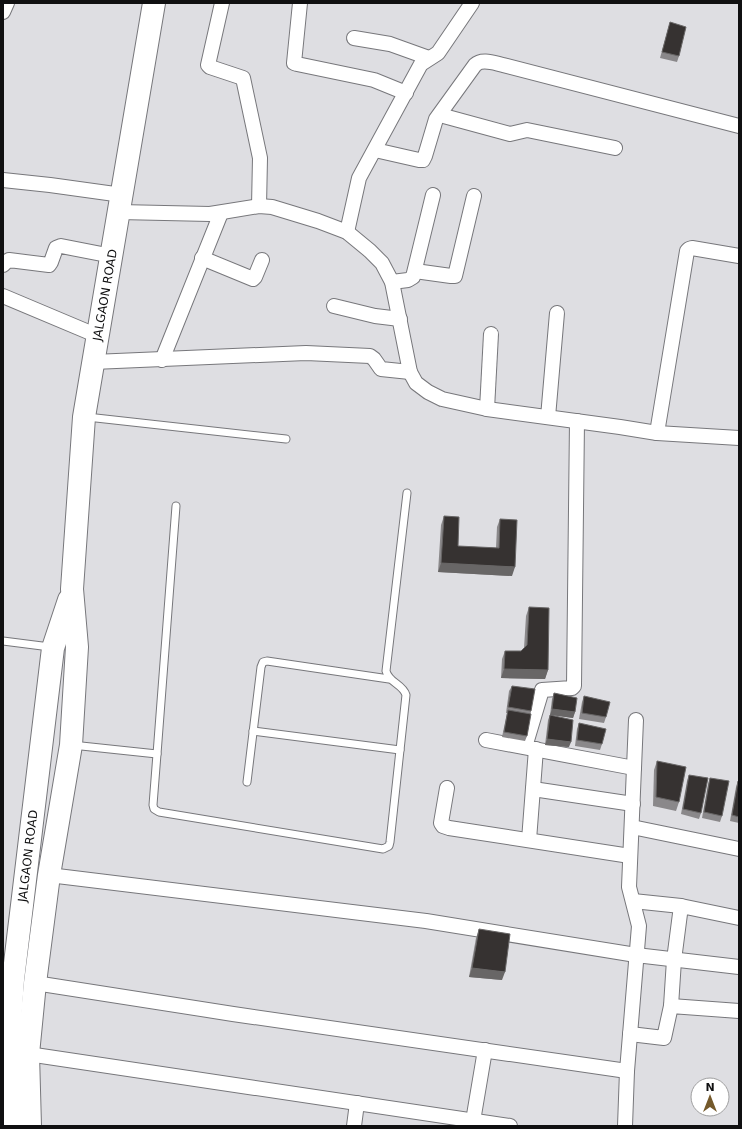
<svg xmlns="http://www.w3.org/2000/svg" width="742" height="1129" font-family="'DejaVu Sans',sans-serif">
<style>
.lines{fill:none;stroke-linecap:round;stroke-linejoin:round}
.service-casing{stroke:#77777b;stroke-width:9}
.minor-casing{stroke:#77777b;stroke-width:16}
.trunk-casing{stroke:#77777b;stroke-width:24}
.service{stroke:#fff;stroke-width:7}
.minor{stroke:#fff;stroke-width:14}
.trunk{stroke:#fff;stroke-width:22}
.wall{fill:#8a888a}
.shaded-wall{fill:#686666}
.building{fill:#363231;stroke:#686666}
.labels{text-anchor:middle;stroke-width:4;stroke-linejoin:round;paint-order:stroke}
.street-label{font-size:12px;fill:#101011;stroke:#fff}
</style>
<rect width="100%" height="100%" fill="#dedee2"/>
<g class="lines">
<g class="service-casing">
<g id="service">
<path d="M87,417L286,439"/>
<path d="M3,641L50,647"/>
<path d="M253,731L400,750"/>
<path d="M72,745L157,754L176,506"/>
<path d="M157,754L153,805L154,809L159,812L383,849L389,846L390,842L406,695C403,684 389,683 386,671L407,493"/>
<path d="M247,782L261,667L263,662L267,661L389,679"/>
</g>
</g>
<g class="minor-casing">
<g id="minor">
<path d="M222,3L208,65L210,67L243,78L260,158L259,206"/>
<path d="M300,3L294,63L297,64L374,80L406,93"/>
<path d="M3,12L7,3"/>
<path d="M354,38L390,44L429,58"/>
<path d="M440,115L510,134L527,130L615,148"/>
<path d="M375,150L419,160H423L425,156L436,119L475,65C482,58 494,63 503,65L739,126"/>
<path d="M3,180L50,185L122,195"/>
<path d="M119,212L210,214L259,206L272,207L318,221L347,232L370,251L382,263L392,282L410,372L416,383L428,392L442,399L487,409L620,427L657,433L739,438"/>
<path d="M347,232L359,178L421,64L438,53L472,3"/>
<path d="M202,258L253,279L255,277L262,260"/>
<path d="M3,265L6,262L9,260L49,265L51,262L56,248L61,246L112,256"/>
<path d="M415,271L451,276H455L474,196"/>
<path d="M392,282L408,280L413,277L433,195"/>
<path d="M3,296L98,336"/>
<path d="M334,306L375,316L400,319"/>
<path d="M162,360L221,213"/>
<path d="M93,362L306,353L370,356L374,359L381,369L410,372"/>
<path d="M487,409L491,334"/>
<path d="M548,417L557,313"/>
<path d="M657,433L687,251L689,249L692,248L739,256"/>
<path d="M486,740L634,768"/>
<path d="M525,747L542,690L572,688L574,686L577,421"/>
<path d="M447,788L441,823L443,826L449,828L630,856"/>
<path d="M533,789L633,804"/>
<path d="M632,827L739,849"/>
<path d="M529,840L536,749"/>
<path d="M49,875L426,921L636,955L739,967"/>
<path d="M633,901L681,906"/>
<path d="M35,983L233,1014L627,1071"/>
<path d="M671,1006L674,960L681,906L739,918"/>
<path d="M630,1034L664,1038L671,1006L739,1011"/>
<path d="M28,1054L510,1126"/>
<path d="M473,1121L485,1050"/>
<path d="M354,1126L357,1103"/>
<path d="M625,1126L627,1071L639,926L629,887L636,720"/>
</g>
</g>
<g class="trunk-casing">
<g id="trunk">
<path d="M12,1126L8,1051L13,980L53,648L69,600"/>
<path d="M30,1126L28,1054L35,983L49,875L71,745L77,647L72,589L84,417L154,3"/>
</g>
</g>
<use href="#service" class="service"/>
<use href="#minor" class="minor"/>
<use href="#trunk" class="trunk"/>
</g>
<g class="wall">
<path d="M670,22L679,56L677,62L660,58Z"/>
<path d="M444,516L458,546L496,548L497,527L500,519L512,576L438,572L441,525Z"/>
<path d="M529,607L548,670L545,679L501,678L502,659L505,651H521L524,648L526,616Z"/>
<path d="M512,686L531,711L527,736L525,741L502,737L507,713H506L509,691Z"/>
<path d="M554,693L575,712L573,718L553,715L569,747L545,745L548,720L550,715L552,699Z"/>
<path d="M584,696L606,717L604,723L579,719L582,702Z"/>
<path d="M579,723L602,744L600,750L575,746L577,729Z"/>
<path d="M657,761L679,802L676,811L653,806L654,770Z"/>
<path d="M689,775L701,813L699,819L681,814L687,781Z"/>
<path d="M710,778L722,816L720,822L702,818L708,784Z"/>
<path d="M738,781H739V823L730,821L736,787Z"/>
<path d="M479,929L502,980L469,977L476,938Z"/>
</g>
<g class="shaded-wall">
<path d="M441,563L515,567L512,576L438,572Z"/>
<path d="M504,669L548,670L545,679L501,678Z"/>
<path d="M552,709L575,712L573,718L550,715Z"/>
<path d="M547,739L571,742L569,747L545,745Z"/>
<path d="M472,968L505,972L502,980L469,977Z"/>
</g>
<g class="building">
<path d="M670,22L686,27L679,56L662,52Z"/>
<path d="M444,516L459,517L458,546L499,548L500,519L517,520L515,567L441,563Z"/>
<path d="M529,607L549,608L548,670L504,669L505,651H521L527,645Z"/>
<path d="M512,686L535,689L531,711L508,707Z"/>
<path d="M554,693L577,698L575,712L552,709Z"/>
<path d="M584,696L610,702L606,717L582,713Z"/>
<path d="M508,710L531,714L527,736L504,732Z"/>
<path d="M550,715L573,720L571,742L547,739Z"/>
<path d="M579,723L606,729L602,744L577,740Z"/>
<path d="M657,761L686,767L679,802L656,797Z"/>
<path d="M689,775L708,778L701,813L683,809Z"/>
<path d="M710,778L729,781L722,816L704,812Z"/>
<path d="M738,781H739V817L732,815Z"/>
<path d="M479,929L510,934L505,972L472,968Z"/>
</g>
<g class="labels">
<g class="street-label">
<text transform="translate(105 295) rotate(-80)" y="4">JALGAON ROAD</text>
<text transform="translate(28 856) rotate(-83)" y="4">JALGAON ROAD</text>
</g>
</g>
<rect width="742" height="1129" fill="none" stroke="#101011" stroke-width="8"/>
<g transform="translate(710 1097)"><circle r="19" fill="#ffffff" stroke="#9f9fa0"/>
<path d="M0-3L7 15L0 10L-7 15Z" fill="#74592b"/>
<text y="-6" font-size="11" font-weight="bold" text-anchor="middle" fill="#101011">N</text>
</g>
</svg>
